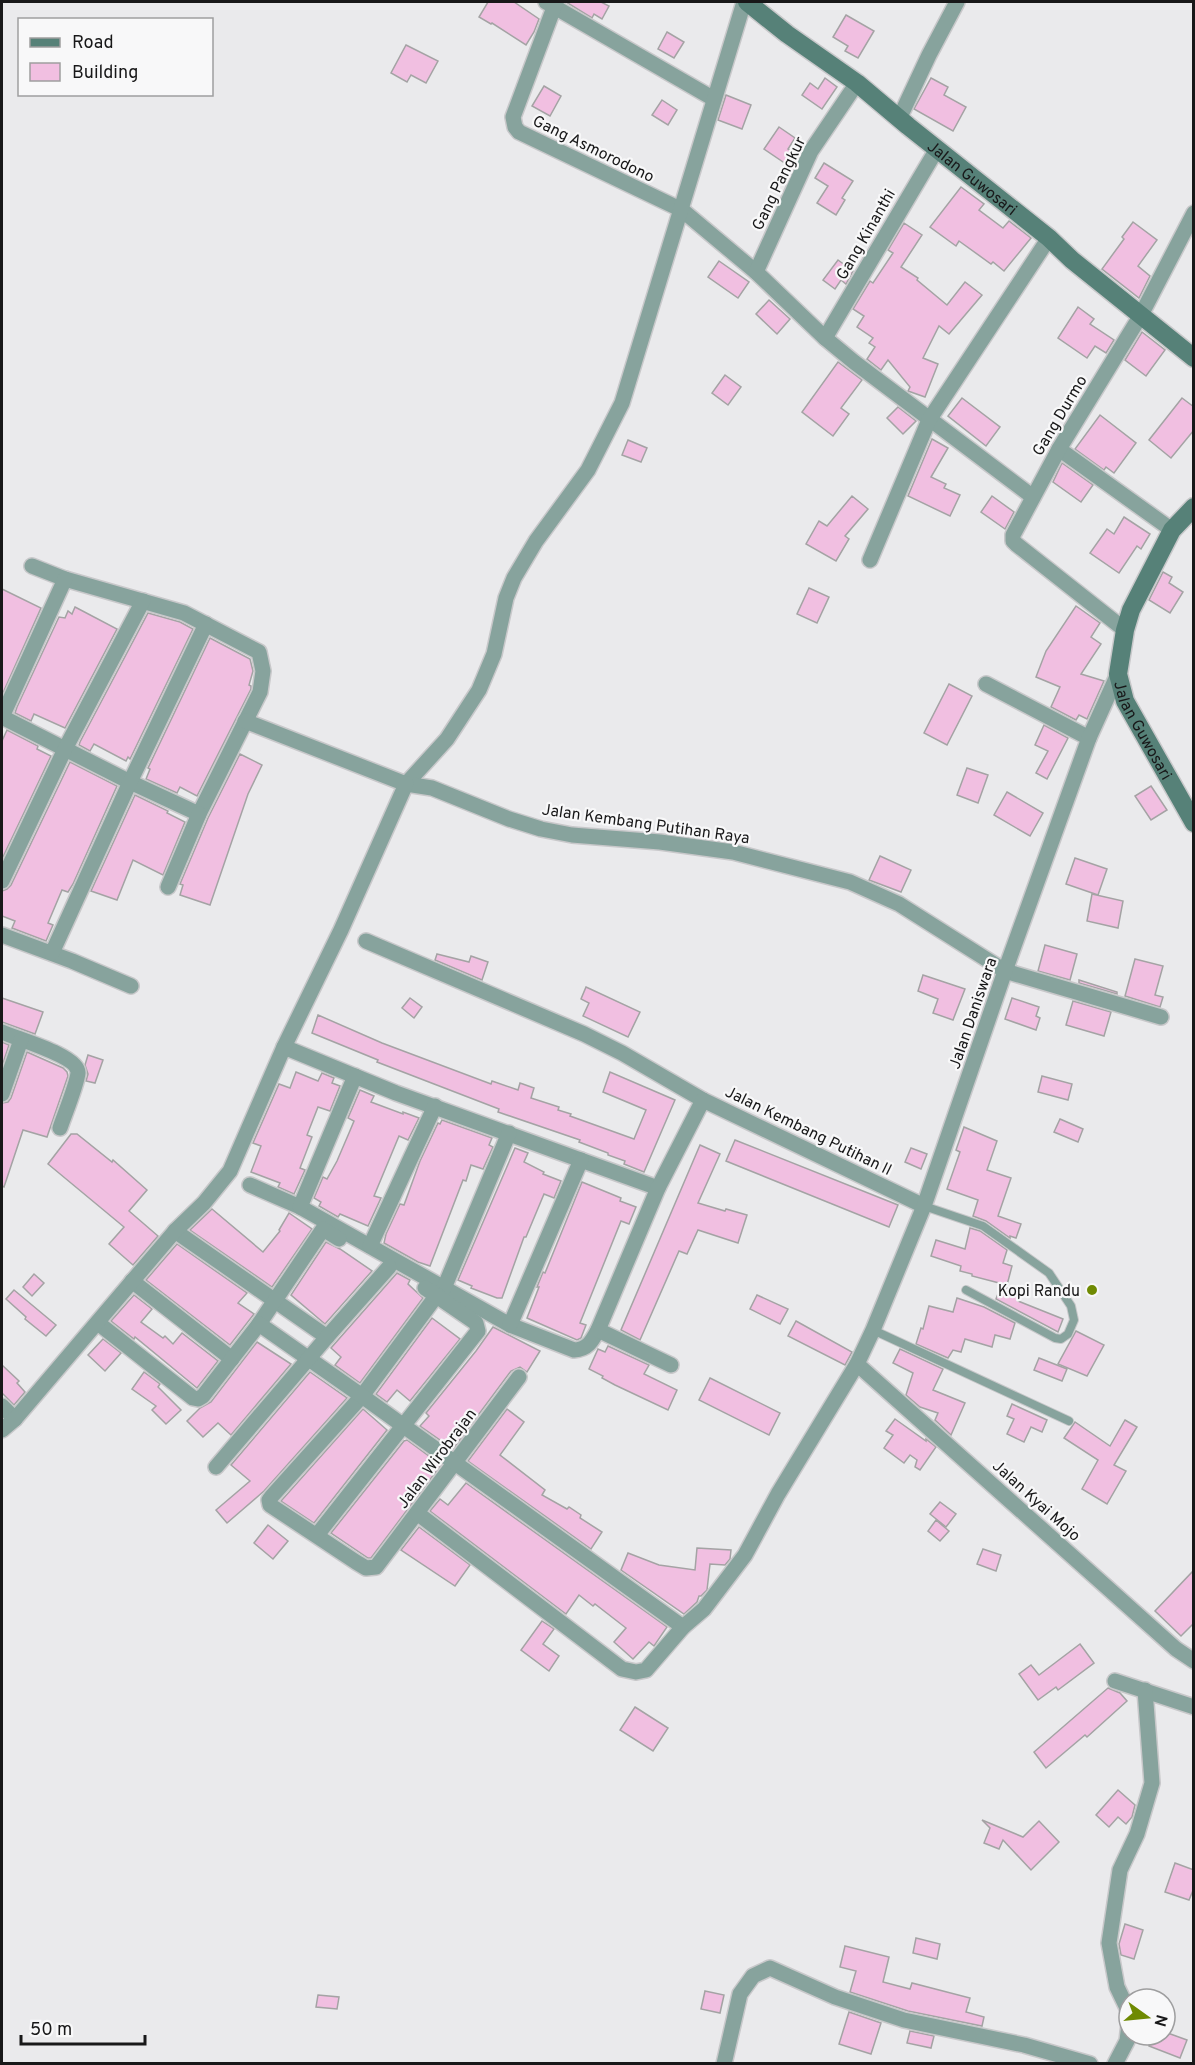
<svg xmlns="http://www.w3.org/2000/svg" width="1195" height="2065" font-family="Overpass,sans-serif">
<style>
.building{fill:#f1bfe1;stroke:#a4a3a4;stroke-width:1.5}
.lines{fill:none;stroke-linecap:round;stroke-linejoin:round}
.lane-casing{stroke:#c8c8ca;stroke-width:10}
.street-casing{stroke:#c8c8ca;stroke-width:18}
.secondary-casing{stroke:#c8c8ca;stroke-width:21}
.lane{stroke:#87a39d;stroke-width:8}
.street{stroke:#87a39d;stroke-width:15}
.secondary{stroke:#568178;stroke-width:18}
.poi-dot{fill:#6f8a02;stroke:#f8f8f9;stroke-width:2}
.labels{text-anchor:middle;stroke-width:4.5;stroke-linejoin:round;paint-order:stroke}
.street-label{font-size:16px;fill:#181819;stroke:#f8f8f9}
.poi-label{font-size:16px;fill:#181819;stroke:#f8f8f9;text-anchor:end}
</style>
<rect width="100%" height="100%" fill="#eaeaec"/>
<g class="building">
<path d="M488,2H514L539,19L534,32L526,45L492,23L491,24L479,17Z"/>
<path d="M566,2H601L609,6L602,19L594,14L592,18Z"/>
<path d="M846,15L874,31L858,58L845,51L848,46L833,37Z"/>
<path d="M667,32L684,42L674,58L658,49Z"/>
<path d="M406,45L438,61L426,83L411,75L407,82L391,73Z"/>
<path d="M825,78L837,87L822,109L802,95L810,83L818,89Z"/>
<path d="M931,78L948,87L944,95L966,107L953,131L914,109Z"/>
<path d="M544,86L561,96L550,116L532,106Z"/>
<path d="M726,95L751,105L742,129L718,120Z"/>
<path d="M662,100L677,110L668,125L652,115Z"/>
<path d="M779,127L795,138L788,149L796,154L789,166L764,149Z"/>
<path d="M824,163L853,181L842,198L845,200L836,215L817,203L828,186L815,178Z"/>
<path d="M961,187L984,204L979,210L1003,228L1009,221L1031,238L1004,271L993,262L991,264L959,241L956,246L930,227Z"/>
<path d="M1133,222L1157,240L1138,266L1150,276L1139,298L1102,269L1124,239L1122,237Z"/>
<path d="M904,223L922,235L901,267L918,278L917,280L947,305L965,282L982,295L949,334L939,326L923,358L938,364L925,397L908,391L910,387L888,360L881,370L867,359L875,347L869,343L873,338L857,327L864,316L853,309L870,281L873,283L893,253L888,250Z"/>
<path d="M838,260L853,271L846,284L841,280L835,289L823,280Z"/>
<path d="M719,261L749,282L738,298L708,277Z"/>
<path d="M769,300L790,319L777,334L756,314Z"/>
<path d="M1078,307L1094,319L1090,324L1114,340L1106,353L1095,346L1087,358L1058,338Z"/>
<path d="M1142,332L1165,350L1146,376L1125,360Z"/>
<path d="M838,362L862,380L841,408L849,414L833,436L802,412Z"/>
<path d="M725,375L741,387L728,405L712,393Z"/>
<path d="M962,398L1000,427L986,446L948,416Z"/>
<path d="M1182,398L1194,407V430L1171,458L1149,440Z"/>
<path d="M898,407L916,421L903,434L887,418Z"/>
<path d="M1100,415L1136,443L1114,473L1106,467L1104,470L1075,449Z"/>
<path d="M932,439L948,448L931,477L946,484L944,488L960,495L950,516L908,496Z"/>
<path d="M628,440L647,448L641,462L622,455Z"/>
<path d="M1062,463L1093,485L1081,502L1053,482Z"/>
<path d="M852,496L868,509L845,536L849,539L836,561L806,544L819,521L827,526Z"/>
<path d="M992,496L1014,512L1005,529L981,512Z"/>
<path d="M1124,517L1150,534L1141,549L1137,546L1119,573L1090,553L1107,529L1114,534Z"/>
<path d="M1163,572L1172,577L1169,583L1183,592L1170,613L1149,600Z"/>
<path d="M809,588L829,597L817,623L797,614Z"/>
<path d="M2,589L41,608L2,695Z"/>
<path d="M1076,606L1100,623L1091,637L1101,644L1081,674L1104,681L1087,719L1079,715L1076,720L1051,707L1060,687L1036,677L1046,651Z"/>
<path d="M75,607L117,629L65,728L34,714L31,721L15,713L17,707L59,617L65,618L68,611L72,614Z"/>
<path d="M148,613L180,622L193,629L130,759L128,757L126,761L94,744L90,751L79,745L80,742Z"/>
<path d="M210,638L250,659L253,671L249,685L251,686V689L197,796L180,787L177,793L146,779L150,769L148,768Z"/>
<path d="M949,684L972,696L947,745L924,733Z"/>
<path d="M1044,725L1068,738L1047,779L1036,773L1048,751L1035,745Z"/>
<path d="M7,730L38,746L37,749L51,756L2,859V741Z"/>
<path d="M240,754L262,765L248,794L210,905L180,895L183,885L180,884L208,818Z"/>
<path d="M70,762L117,786L73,884L68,892L62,890L48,923L53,925L46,941L12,928L15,921L2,916V891L7,889L11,885Z"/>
<path d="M967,768L988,775L978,803L957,795Z"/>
<path d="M1151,786L1167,810L1151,820L1135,796Z"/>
<path d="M1007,792L1043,813L1030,836L994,815Z"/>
<path d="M135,795L168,811L167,813L185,822L163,875L133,860L117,900L91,891Z"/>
<path d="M880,856L911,870L901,892L869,880Z"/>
<path d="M1075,858L1107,869L1098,895L1066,884Z"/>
<path d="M1092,894L1123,901L1118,928L1087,921Z"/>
<path d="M1045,945L1077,954L1070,980L1038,971Z"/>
<path d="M437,954L469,962L471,956L488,962L482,980L435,960Z"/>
<path d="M1135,959L1163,966L1155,995L1163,997L1160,1007L1125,996Z"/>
<path d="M923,975L965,989L953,1020L933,1013L938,999L918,991Z"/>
<path d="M1079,980L1117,992V994L1079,983Z"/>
<path d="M586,987L640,1012L628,1037L583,1016L589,1003L581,999Z"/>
<path d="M2,998L43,1012L35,1034L2,1022Z"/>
<path d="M410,998L422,1007L414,1018L402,1008Z"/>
<path d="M1012,998L1039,1007L1036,1016L1040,1018L1036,1030L1005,1019Z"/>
<path d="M1073,1001L1111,1012L1104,1036L1066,1025Z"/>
<path d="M318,1015L382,1043L491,1084L492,1081L518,1090L520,1083L534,1088L531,1098L559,1107L558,1110L571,1114L570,1116L634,1139L646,1110L603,1092L610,1072L675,1100L644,1172L624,1164L625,1161L608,1155V1153L579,1142L580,1140L498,1112L499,1109L377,1062L378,1060L312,1033Z"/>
<path d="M2,1042L9,1045L2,1066Z"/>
<path d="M27,1052L63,1068L67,1072L68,1076L47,1137L23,1130L4,1187L2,1186V1103L8,1102L11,1098Z"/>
<path d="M88,1055L103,1060L95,1083L86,1081L88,1074L85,1065Z"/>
<path d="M296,1072L318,1081L322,1073L334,1078L332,1083L340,1086L330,1111L318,1107L307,1135L312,1137L300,1168L305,1170L294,1194L278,1187L280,1183L251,1172L261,1146L253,1143L279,1084L290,1088Z"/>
<path d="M1042,1076L1072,1084L1068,1100L1038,1092Z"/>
<path d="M360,1090L374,1096L371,1102L403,1114V1112L419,1118L408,1140L399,1136L374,1196L381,1198L368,1226L340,1214L338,1217L319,1206L321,1202L314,1198L323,1177L327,1179L337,1161L349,1133L354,1121L348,1118Z"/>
<path d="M1060,1119L1083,1129L1078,1142L1054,1132Z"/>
<path d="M442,1120L492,1138L489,1145L493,1147L483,1169L471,1165L466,1181L463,1180L430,1266L418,1262L384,1243L386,1234L400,1204L404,1205L420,1161L438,1123L440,1124Z"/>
<path d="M964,1127L997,1141L987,1170L1011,1178L998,1216L1021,1224L1016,1238L1010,1236V1238L986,1221L973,1216L978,1200L947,1189L960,1152L956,1150Z"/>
<path d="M71,1134H77L112,1162L113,1160L147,1190L129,1211L158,1236L133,1265L109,1244L124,1227L48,1164Z"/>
<path d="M735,1140L898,1205L889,1227L726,1161Z"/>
<path d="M700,1145L720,1154L698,1203L725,1211L726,1209L747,1215L738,1243L698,1230L687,1254L679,1251L640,1340L621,1330Z"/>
<path d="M515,1148L528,1153L524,1162L544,1172L543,1174L561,1181L554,1198L544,1194L526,1237H524L502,1298H497L471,1288L472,1286L458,1280Z"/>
<path d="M911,1148L927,1154L921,1169L905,1162Z"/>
<path d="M582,1182L621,1198L620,1201L636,1207L629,1224L621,1221L580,1323L586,1325L581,1338L577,1340L527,1318L539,1287H537L543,1272L545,1273Z"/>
<path d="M212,1209L263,1252L280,1231L279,1230L289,1213L312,1229L272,1287L190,1230Z"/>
<path d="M970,1228L980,1231L1007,1250L1003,1263L1012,1266L1007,1285L972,1276V1274L960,1271L961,1266L931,1256L936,1240L965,1249Z"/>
<path d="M326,1242L340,1249L372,1271L325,1324L291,1295Z"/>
<path d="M177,1244L247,1293L238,1303L254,1314L230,1345L146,1280Z"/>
<path d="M397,1273L410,1280L408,1284L423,1298L360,1383L335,1365L341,1357L331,1348Z"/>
<path d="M34,1274L44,1283L32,1296L23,1287Z"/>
<path d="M1001,1286L1021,1293L1018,1301L1063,1319L1058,1332L996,1299Z"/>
<path d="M14,1290L56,1325L46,1336L25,1319L26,1317L6,1299Z"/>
<path d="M134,1295L152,1309L141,1322L163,1338L165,1336L173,1344L182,1333L218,1361L197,1388L135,1337L134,1339L111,1321Z"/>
<path d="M757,1295L788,1309L780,1324L750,1309Z"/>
<path d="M957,1298L984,1307L1015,1323L1010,1339L995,1335L992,1347L965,1339L961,1352L953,1350L948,1358L916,1344L921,1328L923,1329L929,1306L953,1312Z"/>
<path d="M432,1318L460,1339L410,1401L397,1390L387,1402L376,1394Z"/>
<path d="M796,1321L852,1352L845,1365L788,1336Z"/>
<path d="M493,1327L540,1351L527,1372L520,1367L511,1371L453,1449L420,1426L429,1416L426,1413L476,1351Z"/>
<path d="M1076,1331L1104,1345L1087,1376L1058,1364Z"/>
<path d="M103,1339L121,1353L105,1371L88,1355Z"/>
<path d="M257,1342L291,1364L231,1435L218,1423L203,1437L187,1421L200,1408L211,1402Z"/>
<path d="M608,1346L649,1365L644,1374L677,1390L668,1410L615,1385L602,1378L603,1376L589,1369L598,1349L605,1352Z"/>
<path d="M900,1349L943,1369L933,1390L965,1403L951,1435L935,1420L938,1413L920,1407L906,1395L913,1373L893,1363Z"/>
<path d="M1039,1358L1067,1369L1062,1381L1034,1370Z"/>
<path d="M2,1365L19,1381L17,1383L25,1392L14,1405L2,1393Z"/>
<path d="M144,1372L160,1384L158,1387L181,1410L166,1424L152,1410L156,1406L132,1389Z"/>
<path d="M310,1372L347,1398L264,1491L227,1523L216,1510L250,1481L231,1465Z"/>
<path d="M710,1378L780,1413L769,1435L699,1400Z"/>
<path d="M1012,1404L1047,1420L1042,1432L1031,1427L1024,1442L1007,1434L1014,1419L1007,1416Z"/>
<path d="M363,1409L387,1430L314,1523L281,1501Z"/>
<path d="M507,1409L524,1422L500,1455L545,1490L542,1495L567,1509L569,1507L581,1515L580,1518L602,1532L591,1549L468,1461Z"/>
<path d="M895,1419L926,1441V1439L936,1447L920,1470L915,1467L917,1460L910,1455L904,1463L884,1448L893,1435L886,1431Z"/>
<path d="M1125,1420L1137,1427L1114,1465L1126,1471L1107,1504L1082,1489L1098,1460L1064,1438L1075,1422L1110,1446Z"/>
<path d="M407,1440L441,1465L371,1558H368L331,1533L404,1441Z"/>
<path d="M466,1483L667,1627L654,1646L649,1642L633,1659L614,1642L626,1628L595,1604L593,1606L579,1595L566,1614L430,1511L440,1499L448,1505Z"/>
<path d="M940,1502L956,1514L946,1527L930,1514Z"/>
<path d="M936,1520L949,1531L940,1541L928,1531Z"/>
<path d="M268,1525L288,1541L273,1559L254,1543Z"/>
<path d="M419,1527L470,1565L455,1586L401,1550Z"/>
<path d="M697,1548L731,1550L730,1559L725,1565L710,1564L707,1590L701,1596H699L697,1602L684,1614L621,1570L628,1553L659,1565L695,1570Z"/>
<path d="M983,1549L1001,1555L996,1571L977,1564Z"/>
<path d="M1194,1570V1623L1181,1636L1155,1611Z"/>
<path d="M542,1621L554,1629L543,1644L559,1656L549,1671L521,1650Z"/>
<path d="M1080,1644L1094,1663L1058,1690L1056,1687L1038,1700L1019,1674L1031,1665L1039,1675Z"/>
<path d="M1108,1688L1120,1693L1127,1701L1087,1737L1085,1735L1046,1768L1034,1752Z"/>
<path d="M635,1707L668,1728L653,1751L620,1730Z"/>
<path d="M1118,1790L1135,1805L1132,1817L1126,1824L1118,1817L1109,1827L1096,1815Z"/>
<path d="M982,1820L1023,1837L1039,1821L1059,1842L1031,1870L1003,1840L999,1849L984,1843L990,1828Z"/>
<path d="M1175,1863L1194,1870V1888L1189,1900L1165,1892Z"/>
<path d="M1125,1924L1143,1930L1134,1959L1121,1955L1119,1944Z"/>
<path d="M916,1938L940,1944L937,1959L913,1953Z"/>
<path d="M845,1946L889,1957L883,1982L910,1989L912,1983L970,1998L966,2012L984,2017L982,2026L908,2011L850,1992L856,1971L840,1967Z"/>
<path d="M705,1991L724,1995L720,2013L701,2009Z"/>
<path d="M318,1995L339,1997L337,2009L316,2007Z"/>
<path d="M849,2012L881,2023L871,2054L839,2044Z"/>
<path d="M910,2031L934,2036L931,2048L907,2043Z"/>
<path d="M1165,2032L1187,2040L1180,2058L1149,2046L1152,2035H1165Z"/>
</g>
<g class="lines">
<g class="lane-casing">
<g id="lane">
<path d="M924,1206L983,1226L1049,1273L1071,1306L1074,1320L1068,1334L1061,1339L1055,1338L966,1290"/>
<path d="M873,1330L1069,1421"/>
</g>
</g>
<g class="street-casing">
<g id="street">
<path d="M546,2L714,99"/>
<path d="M556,2L513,117L515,127L519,132L682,210L756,272L825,338L854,362L1033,497"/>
<path d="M899,119L929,55L957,2"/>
<path d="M756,272L811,151L857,83"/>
<path d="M825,338L937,149"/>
<path d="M1059,449L1172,530"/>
<path d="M870,560L929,420L1049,238"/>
<path d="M1125,630L1016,544L1013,541V535L1059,449L1141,315L1194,213"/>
<path d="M986,684L1089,738"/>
<path d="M2,717L130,782L199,814L260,692L263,671L259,652L184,613L65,579L32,566"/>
<path d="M2,717L65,579"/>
<path d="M406,784L447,739L479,690L494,654L506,598L514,578L536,541L588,470L622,403L744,2"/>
<path d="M406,784L432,788L509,819L541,829L572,835L660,842L733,852L850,882L899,904L1005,971L1161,1017"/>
<path d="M2,881L65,749L143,601"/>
<path d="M168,887L199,814"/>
<path d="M2,935L72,961L131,986"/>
<path d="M366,941L584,1034L622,1053L703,1100"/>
<path d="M52,953L130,782L206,624"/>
<path d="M2,1032C17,1039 79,1056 78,1073C77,1084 64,1116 60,1128"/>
<path d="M284,1047L396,1093L658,1188"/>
<path d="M2,1094L21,1040"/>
<path d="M250,1185L300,1207L510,1325L574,1350C588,1349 592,1341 598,1330L658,1188L703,1100L924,1206"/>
<path d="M300,1207L355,1076"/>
<path d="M175,1231L327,1337"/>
<path d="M370,1246L435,1106"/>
<path d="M132,1281L232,1359"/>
<path d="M444,1288L509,1133"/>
<path d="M437,1295L362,1396L272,1496L269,1500L270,1505L356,1562L366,1568L376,1567L519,1377"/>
<path d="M98,1323L193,1398L198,1399L203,1396L259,1324L323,1229L339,1239"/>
<path d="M259,1324L362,1396L683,1627"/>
<path d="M510,1325L581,1160"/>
<path d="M598,1330L671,1365"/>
<path d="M857,1364L1176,1649L1194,1661"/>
<path d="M2,1406L15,1419"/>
<path d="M2,1430L15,1419L175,1231L204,1203L230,1171L284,1047L341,930L406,784L245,721"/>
<path d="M216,1467L327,1337L389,1267"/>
<path d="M417,1513L622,1669L636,1672L646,1670L683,1627L704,1609L745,1555L778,1494L857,1364L873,1330L924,1206L1005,971L1089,738L1118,674"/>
<path d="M317,1535L478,1331L476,1323L425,1288"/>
<path d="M1115,1681L1194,1707"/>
<path d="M1129,2012L1117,1987L1109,1943L1120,1870L1137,1834L1152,1783L1145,1690"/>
<path d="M724,2064L740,1994L753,1976L770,1968L835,1997L904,2020L1024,2045L1090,2064"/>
<path d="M1115,2064L1127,2041L1129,2024"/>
</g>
</g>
<g class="secondary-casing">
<g id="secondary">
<path id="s1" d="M747,2L787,34L857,83L908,126L1049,238L1072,260L1194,358"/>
<path id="s2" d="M1194,507L1172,530L1131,610L1125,630L1118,674L1125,701L1194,823"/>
</g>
</g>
<use href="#lane" class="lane"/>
<use href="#street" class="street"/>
<use href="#secondary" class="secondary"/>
</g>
<circle class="poi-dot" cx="1092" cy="1290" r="6"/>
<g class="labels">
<g class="street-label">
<text transform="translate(594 148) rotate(26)" y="6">Gang Asmorodono</text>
<text dy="6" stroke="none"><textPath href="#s1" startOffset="286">Jalan Guwosari</textPath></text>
<text transform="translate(778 183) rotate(-64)" y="6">Gang Pangkur</text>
<text transform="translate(865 234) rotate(-60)" y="6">Gang Kinanthi</text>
<text transform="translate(1059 415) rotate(-59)" y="6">Gang Durmo</text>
<text dy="6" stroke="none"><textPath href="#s2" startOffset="249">Jalan Guwosari</textPath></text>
<text transform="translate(646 823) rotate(8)" y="6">Jalan Kembang Putihan Raya</text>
<text transform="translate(972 1013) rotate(-71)" y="6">Jalan Daniswara</text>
<text transform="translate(809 1130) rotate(26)" y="6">Jalan Kembang Putihan II</text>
<text transform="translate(436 1458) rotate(-53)" y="6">Jalan Wirobrajan</text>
<text transform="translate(1037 1500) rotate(42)" y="6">Jalan Kyai Mojo</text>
</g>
<g class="poi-label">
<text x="1080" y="1296">Kopi Randu</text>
</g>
</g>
<rect width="1195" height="2065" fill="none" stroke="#181819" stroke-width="6"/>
<rect x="18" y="18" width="195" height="78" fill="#f8f8f9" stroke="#9e9e9f" stroke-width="1.5"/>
<rect x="30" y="38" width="30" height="9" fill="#568178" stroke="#9e9e9f" stroke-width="1.5"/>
<text x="72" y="48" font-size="18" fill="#181819">Road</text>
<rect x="30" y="63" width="30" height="18" fill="#f1bfe1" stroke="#9e9e9f" stroke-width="1.5"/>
<text x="72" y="78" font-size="18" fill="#181819">Building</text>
<g transform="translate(1147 2017) rotate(105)"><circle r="28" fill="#f8f8f9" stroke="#9e9e9f" stroke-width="1.5"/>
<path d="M0-4.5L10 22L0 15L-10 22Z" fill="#6f8a02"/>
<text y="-9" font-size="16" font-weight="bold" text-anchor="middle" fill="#181819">N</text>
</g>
<path d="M21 2035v9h124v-9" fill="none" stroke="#181819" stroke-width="3"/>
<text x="30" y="2035" font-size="18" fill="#181819" stroke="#f8f8f9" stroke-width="4.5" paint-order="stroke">50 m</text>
</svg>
